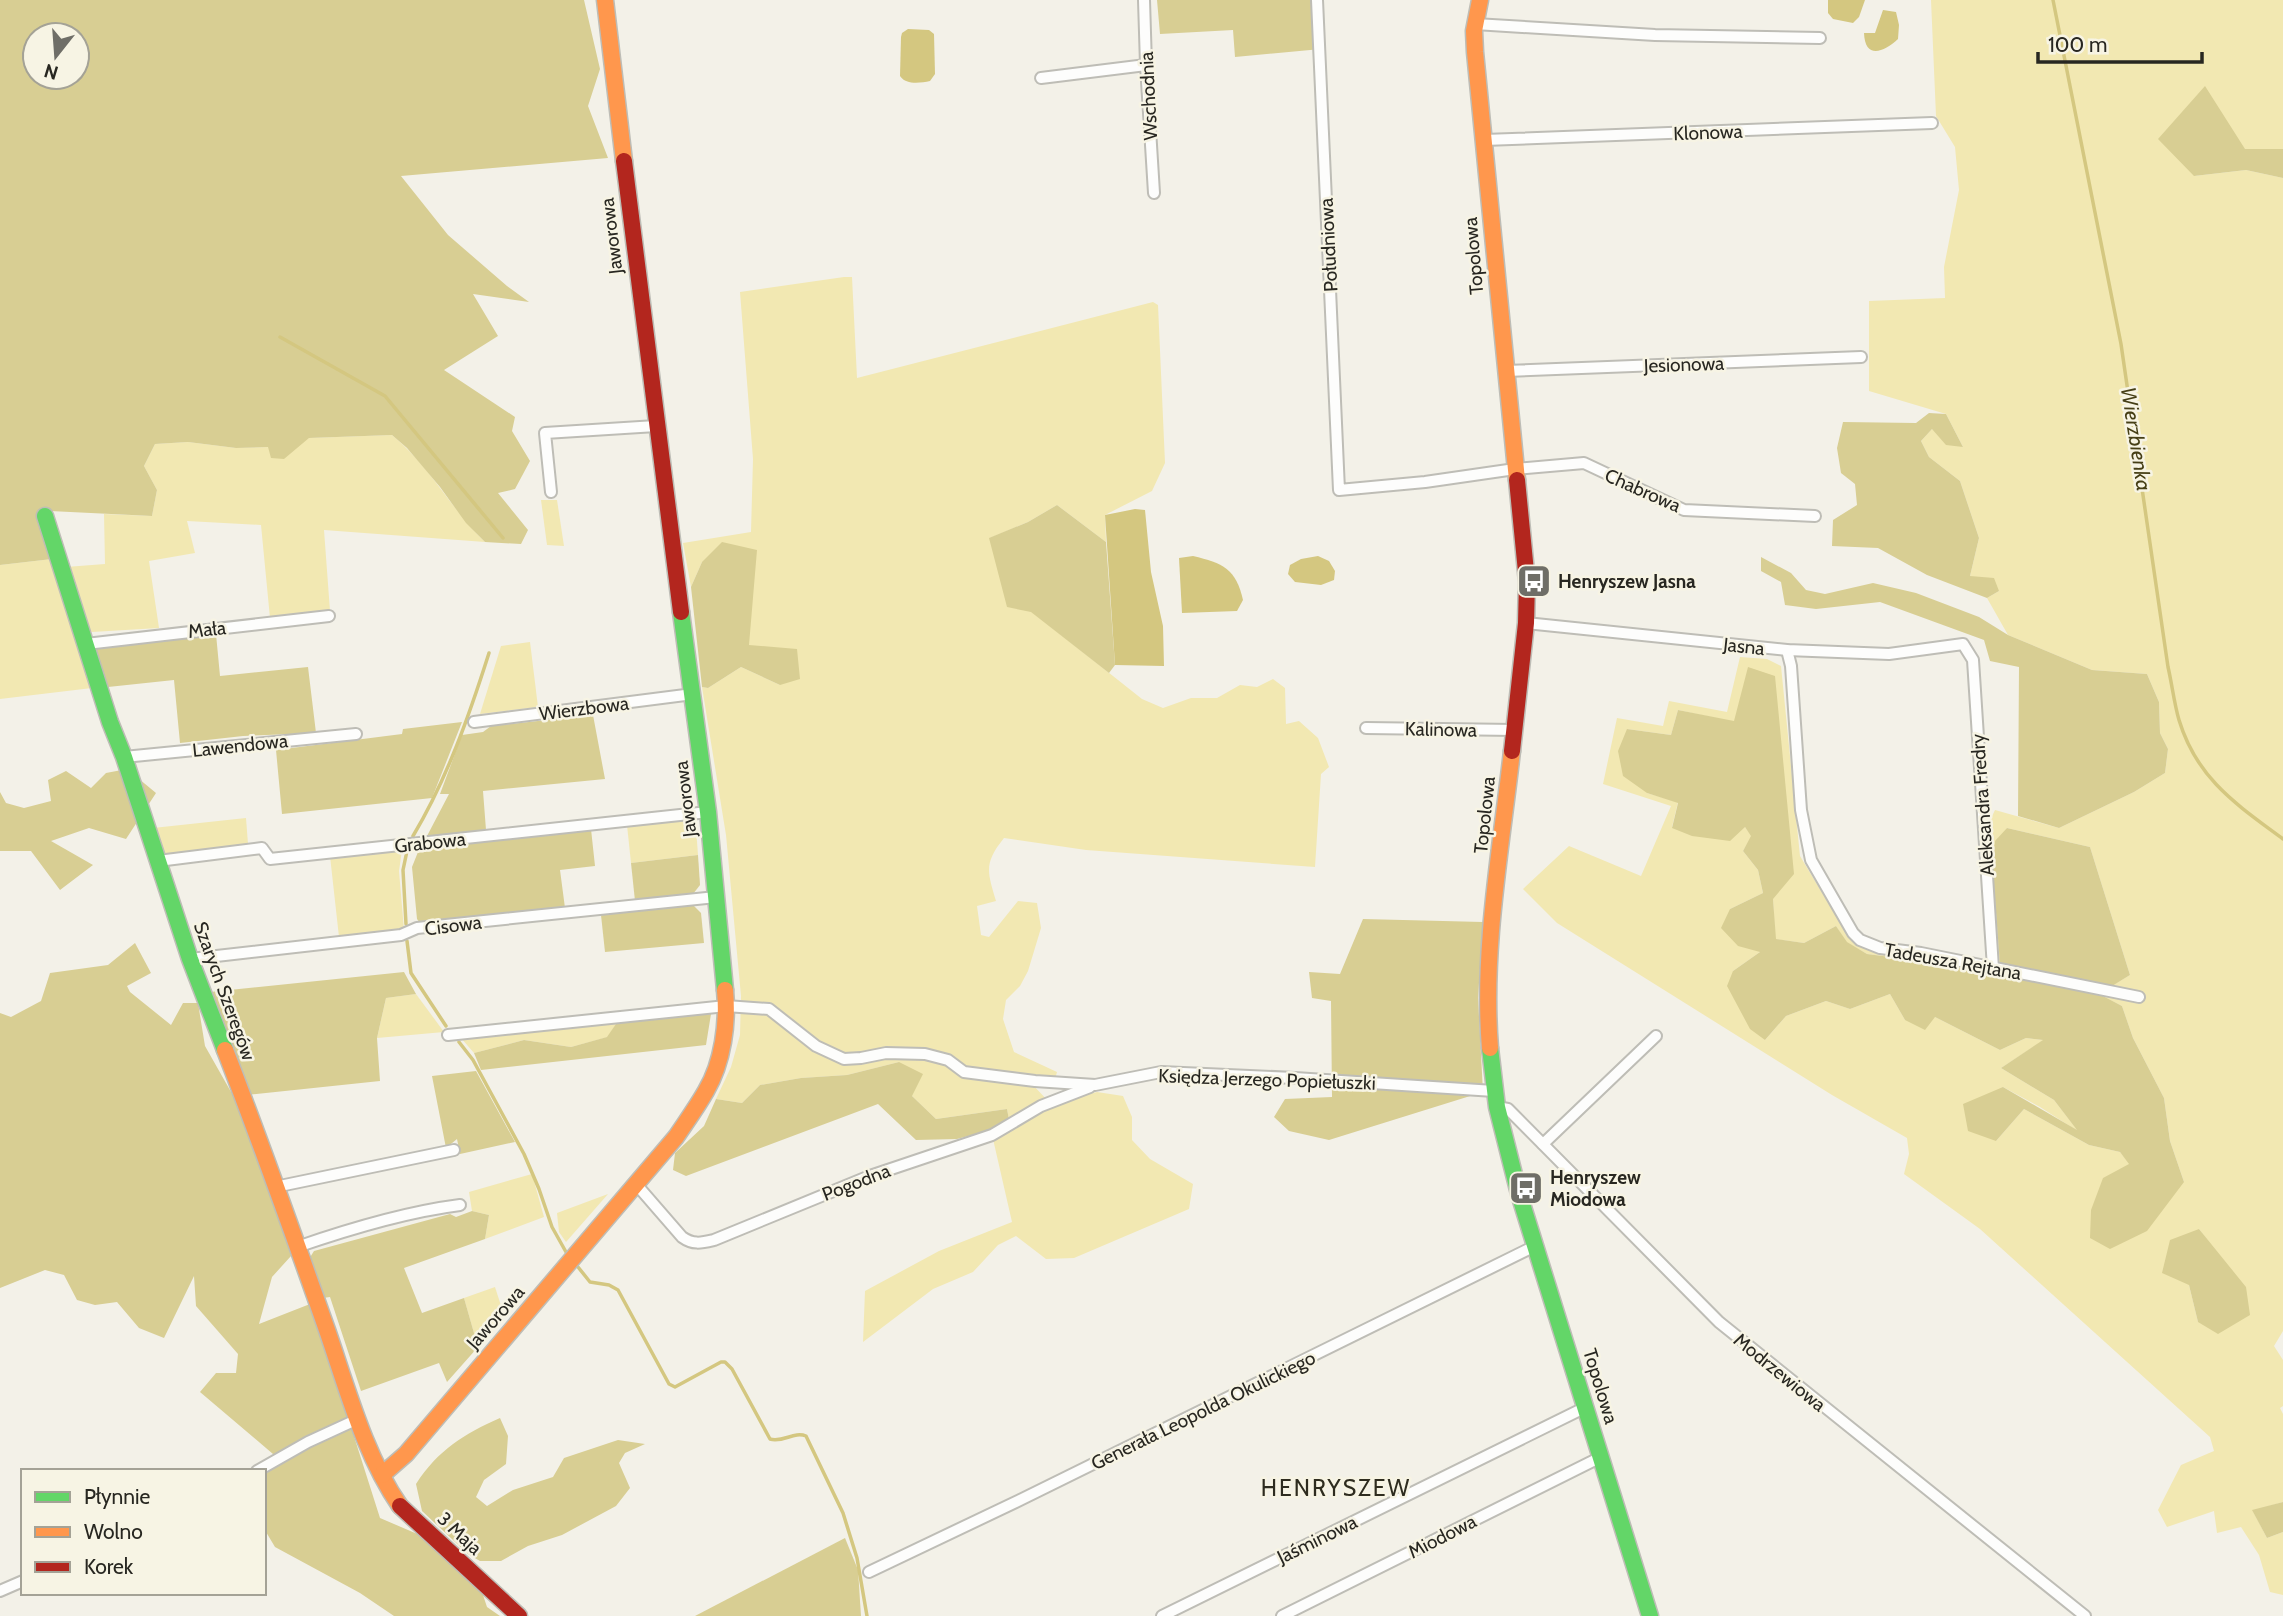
<svg xmlns="http://www.w3.org/2000/svg" width="2283" height="1616" font-family="Cabin,sans-serif">
<style>
.green{fill:#f2e8b2;fill-rule:evenodd}
.forest{fill:#d8ce93;fill-rule:evenodd}
.water{fill:#d4c780}
.lines{fill:none;stroke-linecap:round;stroke-linejoin:round}
.stream{stroke:#d4c780;stroke-width:3.5}
.street-casing{stroke:#bebdb6;stroke-width:14}
.fast-casing{stroke:#bebdb6;stroke-width:19}
.slow-casing{stroke:#bebdb6;stroke-width:19}
.jam-casing{stroke:#bebdb6;stroke-width:19}
.street{stroke:#fdfdfc;stroke-width:10}
.fast{stroke:#63d668;stroke-width:16}
.slow{stroke:#ff974d;stroke-width:16}
.jam{stroke:#b3261e;stroke-width:16}
.labels{text-anchor:middle;stroke-width:5;stroke-linejoin:round;paint-order:stroke}
.street-label{font-size:19px;fill:#282721;stroke:#f7f4e4}
.poi-label{font-size:19px;font-weight:bold;fill:#282721;stroke:#f7f4e4;text-anchor:start}
.water-label{font-size:21px;font-style:italic;fill:#463f16;stroke:#f7f4e4}
.quarter-label{font-size:23px;letter-spacing:2px;fill:#2e2c1f;stroke:#f7f4e4}
</style>
<rect width="100%" height="100%" fill="#f3f1e8"/>
<g class="green">
<path d="M1931,0H2283V149H2245L2194,176L2246,170L2283,178V1331L2274,1346L2283,1360V1406L2280,1408L2283,1414V1502L2253,1511L2267,1538L2283,1532V1595L2270,1592L2259,1555L2241,1527L2217,1533L2214,1511L2167,1527L2158,1510L2181,1465L2214,1451L2210,1437L1980,1229L1904,1174L1909,1154L1907,1138L1832,1095L1557,923L1523,889L1569,846L1641,876L1671,806L1603,784L1617,718L1663,726L1669,701L1727,712L1740,657L1767,659L1781,666L1800,856L1850,939L1867,950L1920,956L1988,970L1984,833L1995,810L2059,828L2134,792L2165,773L2168,749L2160,733L2159,702L2147,674L2092,670L2008,635L1987,598L1999,591L1970,576L1979,538L1960,481L1929,457L1921,441L1932,429L1963,447L1946,414L1869,391V301L1945,298L1944,267L1959,190L1955,147L1936,116ZM1678,710L1734,722L1773,899L1775,939L1804,943L1836,926L1846,942L1867,954L1945,964L2002,977L1992,862L2007,828L2090,847L2130,975L2098,994L2122,1006L2133,1038L2164,1098L2170,1141L2184,1182L2130,1164L2120,1152L2089,1145L2024,1109L1996,1141L2003,1087L2040,1107L2079,1132L2054,1100L2001,1068L2044,1040L2026,1038L2000,1050L1935,1017L1905,1020L1890,994L1850,1009L1826,1001L1786,1016L1765,1040L1733,971L1760,952L1730,909L1763,893L1758,870L1743,851L1752,836L1745,827H1672L1678,802L1647,793L1627,729L1671,735ZM2199,1229L2222,1260L2198,1322L2189,1285Z"/>
<path d="M844,277H852L857,378L1153,302L1158,305L1165,463L1152,491L1105,515L1106,542L1057,505L1028,522L990,538L996,561L1031,611L1142,699L1163,708L1191,698H1217L1240,685L1257,687L1273,679L1285,688L1286,724L1299,721L1318,738L1329,767L1321,774L1315,867L1086,850L1004,838C984,863 987,871 996,901L977,906L981,935L989,937L1018,901L1037,903L1041,928L1028,971L1020,986L1006,1000L1003,1019L1014,1052L1057,1072L1055,1079L1032,1084L1050,1103L1067,1100L1097,1092L1123,1096L1132,1117V1140L1150,1159L1193,1184L1189,1209L1074,1258L1046,1259L1016,1236L998,1245L973,1272L933,1289L863,1342L865,1291L939,1251L1012,1222L993,1139L1010,1125L1007,1109L936,1119L912,1096L899,1062L847,1075L801,1078L760,1085L742,1103L716,1099L731,1067L740,1035L741,996L726,835L702,687L708,688L741,667L780,685L749,645L702,562L691,587L683,543L751,532L753,459L740,292Z"/>
<path d="M392,435C429,465 451,509 485,542L324,530L330,611L270,618L261,525L187,521L195,553L149,561L159,628L92,632L87,629L66,567L105,564L104,514L152,516L157,490L144,466L155,444L188,442L236,448L269,447L309,438Z"/>
<path d="M541,500H557L564,546L547,545Z"/>
<path d="M52,559L92,688L0,699V565Z"/>
<path d="M530,642L538,707L480,714L501,646Z"/>
<path d="M246,818L248,844L169,856H163L153,828Z"/>
<path d="M686,820L696,828L698,855L631,863L627,825Z"/>
<path d="M402,850L399,871L404,930L339,937L330,856Z"/>
<path d="M416,994L444,1032L377,1038L386,998Z"/>
<path d="M618,1021L608,1037L571,1047L524,1040L474,1053L461,1038Z"/>
<path d="M532,1174L544,1217L485,1239L489,1215L472,1211L469,1192Z"/>
<path d="M608,1194L566,1242L559,1232L557,1213Z"/>
<path d="M495,1287L504,1315L478,1347L464,1298Z"/>
</g>
<g class="forest">
<path d="M0,0H584L600,69L588,106L608,158L401,176L448,235L507,286L529,302L473,294L498,336L444,370L515,417L512,431L530,461L515,489L498,493L528,530L521,544L485,542L466,523L440,487L407,448L392,435L309,438L284,459L271,458L268,447L236,448L188,442L155,444L144,466L157,490L152,516L50,511L52,559L0,565ZM35,35H77V77H35Z"/>
<path d="M1157,0H1319L1321,49L1235,57L1233,30L1160,34Z"/>
<path d="M2205,86L2245,149H2283V178L2246,170L2194,176L2158,139Z"/>
<path d="M1929,413L1946,414L1963,447L1946,445L1932,429L1921,441L1929,457L1960,481L1979,538L1970,576L1994,578L1999,591L1987,598L1927,575L1878,548L1832,546L1833,520L1857,505L1855,484L1841,473L1837,448L1843,422L1916,423Z"/>
<path d="M1057,505L1106,542L1115,665L1109,673L1031,612L1007,607L989,538L1028,522Z"/>
<path d="M722,542L757,550L749,645L797,649L800,679L780,685L741,667L708,688L702,687L691,587L702,562Z"/>
<path d="M1761,557L1791,573L1806,590L1825,594L1873,583L1916,593L1979,617L2008,635L2092,670L2147,674L2159,702L2160,733L2168,749L2165,773L2134,792L2059,828L2018,816L2019,667L1990,661L1984,640L1880,602L1816,609L1785,605L1781,582L1761,571Z"/>
<path d="M216,634L220,676L308,667L316,733L243,736L180,743L174,680L108,687L94,649L97,645Z"/>
<path d="M1748,667L1775,676L1794,874L1773,899L1776,939L1804,943L1836,926L1847,942L1867,954L1945,964L2001,976L1992,862L1995,841L2007,828L2090,847L2130,975L2099,994L2122,1006L2133,1038L2164,1098L2170,1141L2184,1182L2147,1231L2110,1249L2090,1238L2091,1210L2103,1178L2129,1164L2120,1152L2089,1145L2024,1109L1996,1141L1968,1131L1963,1104L2003,1087L2077,1130L2054,1100L2001,1068L2043,1040L2026,1038L2000,1050L1935,1017L1925,1030L1905,1020L1890,994L1850,1009L1826,1001L1786,1016L1765,1040L1750,1029L1727,986L1733,971L1760,952L1738,946L1721,928L1730,909L1763,893L1758,870L1743,851L1751,836L1745,827L1730,841L1692,836L1672,828L1678,803L1647,793L1623,776L1618,751L1627,729L1671,735L1678,710L1734,721Z"/>
<path d="M593,715L605,779L483,791L486,830L427,836L449,794H440L462,735L483,732L491,726Z"/>
<path d="M462,722L432,798L282,814L276,750L402,734L403,729Z"/>
<path d="M127,769L156,793L126,839L89,828L51,841L93,865L60,890L31,851H0V792L6,803L24,808L51,801L48,780L66,771L91,788L106,773Z"/>
<path d="M591,829L595,866L560,870L565,908L420,923L417,919L412,867L420,847Z"/>
<path d="M698,855L700,885L693,894L635,901L631,863Z"/>
<path d="M692,904L701,913L704,943L605,952L601,915Z"/>
<path d="M1363,919L1483,922L1478,998L1483,1092L1329,1140L1289,1131L1274,1117L1285,1099L1332,1097L1331,1001L1312,998L1309,972L1340,974Z"/>
<path d="M135,943L151,973L127,986L130,992L171,1025L183,1003H198L205,1046L239,1106L265,1174L291,1256L272,1277L259,1324L310,1304L323,1339L380,1518L429,1539L483,1595L487,1607L500,1616H394L360,1593L275,1547L266,1532L267,1518L264,1515V1476L274,1466L273,1454L200,1392L216,1373H236L238,1354L196,1306L194,1276L164,1338L139,1328L117,1302L95,1305L77,1300L64,1275L45,1270L0,1288V1013L11,1017L41,1001L50,973L108,965Z"/>
<path d="M404,972L416,994L386,998L377,1038L380,1081L246,1095L210,992Z"/>
<path d="M711,1014L706,1045L481,1070L474,1053L524,1040L571,1047L607,1037L618,1021Z"/>
<path d="M899,1062L923,1074L912,1096L936,1119L1007,1109L1010,1125L957,1139L916,1140L878,1104L686,1176L673,1170L675,1153L704,1126L716,1099L742,1103L760,1085L801,1078L847,1075Z"/>
<path d="M476,1071L515,1142L460,1154L457,1139L446,1148L432,1076Z"/>
<path d="M472,1211L489,1215L485,1239L404,1268L422,1313L464,1298L478,1347L447,1382L439,1363L361,1391L330,1297L323,1298L309,1259L314,1251L450,1214L456,1217Z"/>
<path d="M2199,1229L2246,1287L2250,1315L2218,1334L2198,1322L2189,1285L2162,1273L2170,1240Z"/>
<path d="M500,1418L508,1436L506,1464L484,1480L476,1497L487,1506L513,1490L553,1477L564,1458L618,1440L645,1444L625,1453L619,1463L630,1488L616,1506L562,1535L528,1546L501,1561H480L468,1554L422,1511L416,1484C438,1450 464,1434 500,1418Z"/>
<path d="M2283,1502V1532L2267,1538L2252,1510Z"/>
<path d="M845,1538L858,1570L861,1616H695Z"/>
</g>
<g class="water">
<path d="M1828,0H1865L1859,17L1853,23L1833,19L1828,13Z"/>
<path d="M1883,10L1896,12L1899,25L1898,39C1884,52 1865,60 1864,33H1875Z"/>
<path d="M908,29L929,30L934,34L935,74L930,81C920,83 906,85 900,76L901,37L902,33Z"/>
<path d="M1135,509L1145,510L1151,572L1163,626L1164,666L1115,665L1105,515Z"/>
<path d="M1193,556C1223,563 1236,569 1243,600L1237,611L1182,613L1179,558Z"/>
<path d="M1318,556L1329,561L1335,571L1334,580L1321,585L1295,582L1288,574L1290,565L1301,559Z"/>
</g>
<g class="lines">
<g class="stream">
<path d="M2053,0L2121,344L2168,667C2172,684 2174,703 2179,720C2197,779 2236,804 2283,839"/>
<path d="M280,337L385,396L503,538"/>
<path d="M413,836C447,779 469,716 489,653"/>
<path d="M406,924L403,870L407,851"/>
<path d="M407,941L411,973L446,1026"/>
<path d="M459,1042L473,1060L524,1154L539,1189L552,1227L566,1252"/>
<path d="M578,1267L590,1282L609,1285L618,1290L669,1384L675,1387L721,1362H725L732,1369L770,1439C783,1443 794,1431 806,1436L843,1513L857,1558L867,1616"/>
</g>
<g class="street-casing">
<g id="street">
<path d="M1144,0L1146,65L1154,193"/>
<path d="M1317,0L1339,490L1425,482L1515,469L1584,463L1684,510L1815,516"/>
<path d="M1475,24L1655,35L1820,38"/>
<path d="M1041,78L1146,65"/>
<path d="M1484,140L1932,123"/>
<path d="M1506,371L1861,357"/>
<path d="M551,492L545,433L656,426"/>
<path d="M1526,623L1787,650L1889,654L1963,644L1973,660L1993,968"/>
<path d="M86,644L329,616"/>
<path d="M1787,650L1791,666L1801,810L1811,860L1853,933L1860,940L1880,948L1921,953L2139,997"/>
<path d="M474,722L693,694"/>
<path d="M1366,728L1515,730"/>
<path d="M124,757L356,734"/>
<path d="M158,861L262,848L270,859L708,812"/>
<path d="M190,959L401,935L417,928L716,897"/>
<path d="M448,1035L726,1006L769,1009L816,1046L844,1059L861,1058L886,1053L925,1054L948,1060L964,1072L1035,1081L1095,1085L1161,1072L1295,1078L1494,1091"/>
<path d="M1497,1107L1508,1109L1719,1322L2085,1616"/>
<path d="M1543,1144L1656,1036"/>
<path d="M636,1184L682,1237C693,1245 701,1243 714,1240L870,1176L992,1135L1041,1106L1090,1087"/>
<path d="M275,1187L454,1150"/>
<path d="M297,1247C349,1229 405,1212 460,1205"/>
<path d="M257,1471L308,1442L358,1419"/>
<path d="M869,1572L1020,1500L1535,1246"/>
<path d="M0,1591L23,1581"/>
<path d="M1162,1616L1586,1407"/>
<path d="M1282,1616L1601,1457"/>
</g>
</g>
<g class="fast-casing">
<g id="fast">
<path d="M45,516L110,722L124,757L190,959L225,1050"/>
<path d="M681,612L708,812L725,990"/>
<path d="M1490,1048L1497,1107L1519,1194L1650,1616"/>
</g>
</g>
<g class="slow-casing">
<g id="slow">
<path d="M605,0L624,161"/>
<path d="M1480,0L1474,31L1475,52L1517,480"/>
<path d="M1490,1048C1482,950 1501,849 1512,751"/>
<path d="M225,1050C261,1143 294,1236 327,1330C347,1388 365,1456 400,1506"/>
<path d="M382,1475L406,1454L676,1137C686,1122 697,1107 706,1091C723,1062 728,1023 725,990"/>
</g>
</g>
<g class="jam-casing">
<g id="jam">
<path d="M624,161L681,612"/>
<path d="M1512,751L1526,623L1527,582L1517,480"/>
<path d="M400,1506L519,1616"/>
</g>
</g>
<use href="#street" class="street"/>
<use href="#fast" class="fast"/>
<use href="#slow" class="slow"/>
<use href="#jam" class="jam"/>
</g>
<defs>
<g id="bus-square" transform="scale(1.75)"><rect x="-9" y="-9" width="18" height="18" rx="4" fill="#6f6e67" stroke="#f7f4e4"/><path d="M-5-6H5V4H4V6H2V4H-2V6H-4V4H-5ZM-3.5-4V0h7V-4ZM-3.5 1.2v1.5H-2V1.2ZM2 1.2v1.5H3.5V1.2Z" fill="#fff"/></g>
</defs>
<g fill-rule="evenodd">
<use href="#bus-square" x="1534" y="581"/>
<use href="#bus-square" x="1526" y="1188"/>
</g>
<g class="labels">
<g class="street-label">
<text transform="translate(1148 96) rotate(-93)" y="7">Wschodnia</text>
<text transform="translate(1708 132) rotate(-2)" y="7">Klonowa</text>
<text transform="translate(611 236) rotate(-97)" y="7">Jaworowa</text>
<text transform="translate(1328 245) rotate(-93)" y="7">Południowa</text>
<text transform="translate(1473 256) rotate(-95)" y="7">Topolowa</text>
<text transform="translate(1684 364) rotate(-2)" y="7">Jesionowa</text>
<text transform="translate(1643 490) rotate(24)" y="7">Chabrowa</text>
<text transform="translate(207 629) rotate(-6)" y="7">Mała</text>
<text transform="translate(1744 646) rotate(6)" y="7">Jasna</text>
<text transform="translate(584 708) rotate(-7)" y="7">Wierzbowa</text>
<text transform="translate(1441 729) rotate(1)" y="7">Kalinowa</text>
<text transform="translate(240 745) rotate(-6)" y="7">Lawendowa</text>
<text transform="translate(685 799) rotate(-97)" y="7">Jaworowa</text>
<text transform="translate(1982 805) rotate(-94)" y="7">Aleksandra Fredry</text>
<text transform="translate(1484 815) rotate(-84)" y="7">Topolowa</text>
<text transform="translate(430 842) rotate(-6)" y="7">Grabowa</text>
<text transform="translate(453 925) rotate(-7)" y="7">Cisowa</text>
<text transform="translate(1953 961) rotate(10)" y="7">Tadeusza Rejtana</text>
<text transform="translate(225 991) rotate(70)" y="7">Szarych Szeregów</text>
<text transform="translate(1267 1079) rotate(2)" y="7">Księdza Jerzego Popiełuszki</text>
<text transform="translate(856 1182) rotate(-21)" y="7">Pogodna</text>
<text transform="translate(495 1317) rotate(-49)" y="7">Jaworowa</text>
<text transform="translate(1780 1372) rotate(39)" y="7">Modrzewiowa</text>
<text transform="translate(1601 1386) rotate(73)" y="7">Topolowa</text>
<text transform="translate(1203 1410) rotate(-26)" y="7">Generała Leopolda Okulickiego</text>
<text transform="translate(460 1533) rotate(43)" y="7">3 Maja</text>
<text transform="translate(1442 1536) rotate(-27)" y="7">Miodowa</text>
<text transform="translate(1317 1539) rotate(-26)" y="7">Jaśminowa</text>
</g>
<g class="poi-label">
<text x="1558" y="588">Henryszew Jasna</text>
<text x="1550" y="1184">Henryszew<tspan x="1550" dy="22">Miodowa</tspan></text>
</g>
<g class="water-label">
<text transform="translate(2136 439) rotate(81)" y="7">Wierzbienka</text>
</g>
<g class="quarter-label">
<text x="1336" y="1496">HENRYSZEW</text>
</g>
</g>
<rect x="21" y="1469" width="245" height="126" fill="#f7f4e4" stroke="#a4a296" stroke-width="2"/>
<rect x="35" y="1492" width="35" height="10" fill="#63d668" stroke="#a4a296" stroke-width="2"/>
<text x="84" y="1504" font-size="21" fill="#282721">Płynnie</text>
<rect x="35" y="1527" width="35" height="10" fill="#ff974d" stroke="#a4a296" stroke-width="2"/>
<text x="84" y="1539" font-size="21" fill="#282721">Wolno</text>
<rect x="35" y="1562" width="35" height="10" fill="#b3261e" stroke="#a4a296" stroke-width="2"/>
<text x="84" y="1574" font-size="21" fill="#282721">Korek</text>
<g transform="translate(56 56) rotate(197)"><circle r="33" fill="#f7f4e4" stroke="#a4a296" stroke-width="2"/>
<path d="M0-5L12 26L0 18L-12 26Z" fill="#6f6e67"/>
<text y="-10" font-size="19" font-weight="bold" text-anchor="middle" fill="#282721">N</text>
</g>
<path d="M2038 52v10h164v-10" fill="none" stroke="#282721" stroke-width="3.5"/>
<text x="2048" y="52" font-size="21" fill="#282721" stroke="#f7f4e4" stroke-width="5" paint-order="stroke">100 m</text>
</svg>
